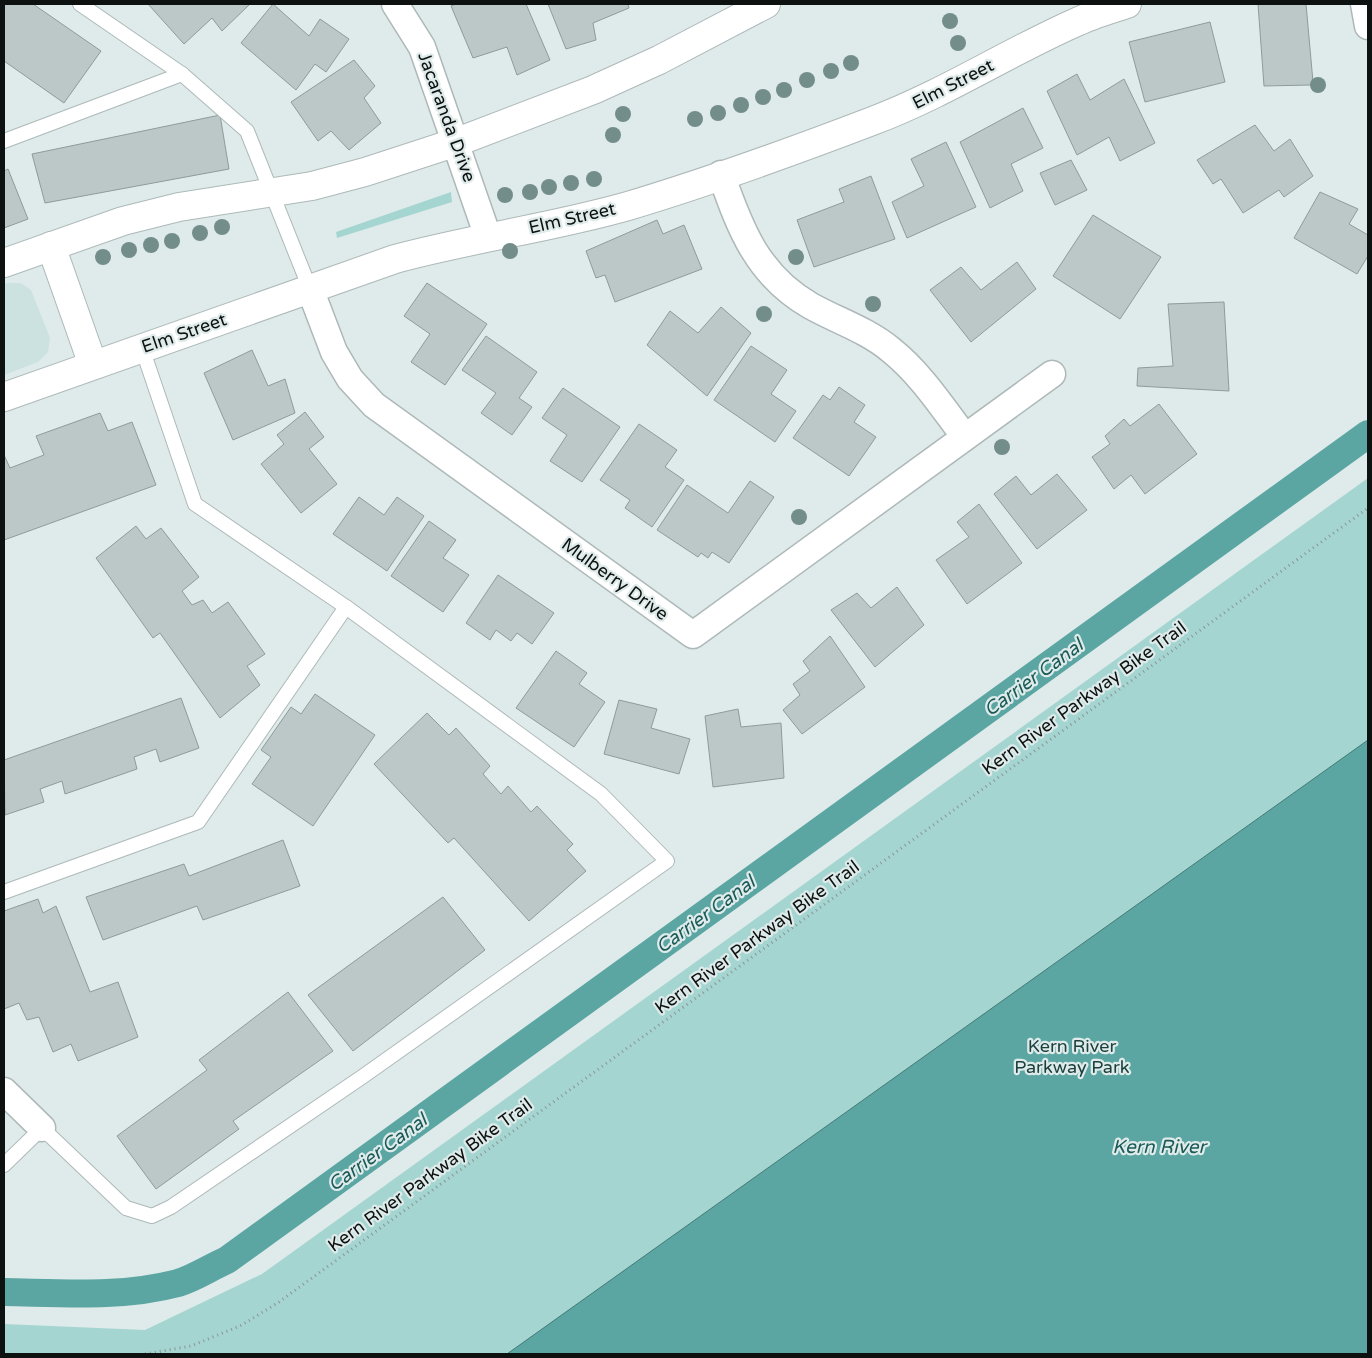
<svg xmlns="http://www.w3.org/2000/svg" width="1372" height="1358" font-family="'Varela Round',sans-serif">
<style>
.built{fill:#cce2e0}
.green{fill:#a4d5d1}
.water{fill:#5ba6a2;stroke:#447a76}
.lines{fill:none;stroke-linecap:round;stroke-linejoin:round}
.canal{stroke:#5ba6a2;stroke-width:28}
.building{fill:#bcc8c7;stroke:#8f9b99}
.service-casing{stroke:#adb9b8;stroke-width:16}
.minor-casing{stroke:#adb9b8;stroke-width:29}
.tertiary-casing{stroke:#adb9b8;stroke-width:30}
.path{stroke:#8c9594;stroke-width:3;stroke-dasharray:1 4;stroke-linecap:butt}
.service{stroke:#fff;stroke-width:14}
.minor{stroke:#fff;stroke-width:26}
.tertiary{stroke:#fff;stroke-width:28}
.tree{fill:#738d8b}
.labels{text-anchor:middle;stroke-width:4.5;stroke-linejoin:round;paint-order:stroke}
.street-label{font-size:18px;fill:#0d1211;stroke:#dfebea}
.park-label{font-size:18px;fill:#1b403e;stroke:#dfebea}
.water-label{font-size:19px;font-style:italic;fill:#1a5a57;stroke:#dfebea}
</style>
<rect width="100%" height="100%" fill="#dfebea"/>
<path class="built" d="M8,283H21L31,290L50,338L48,352L38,362L4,375V284Z"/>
<g class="green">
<path d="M451,192L452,202L337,238L336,232Z"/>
<path d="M1368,478V1354H4V1324L145,1330L262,1274Z"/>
</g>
<path class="water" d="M1368,740V1354H507Z"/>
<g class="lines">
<path class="canal" d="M4,1292C62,1293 122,1298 178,1283C195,1278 211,1267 227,1260L1368,434"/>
</g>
<g class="building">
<path d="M4,4H33L101,51L64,103L4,61Z"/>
<path d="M148,4H248L249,5L222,31L212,18L184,44Z"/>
<path d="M273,4L309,36L320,19L349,39L326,72L315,64L296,90L241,43Z"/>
<path d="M456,4H526L550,60L517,75L507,47L473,58L451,6Z"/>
<path d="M548,4H628L629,8L593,23L596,40L566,49Z"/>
<path d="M1258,4H1306L1313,82L1311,85L1264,86Z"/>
<path d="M1210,22L1225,82L1145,102L1129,42Z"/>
<path d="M354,60L375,86L364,98L381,123L349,150L331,131L318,141L291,102Z"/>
<path d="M1077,74L1090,100L1124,79L1155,143L1120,161L1109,137L1077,155L1047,91Z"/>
<path d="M1023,108L1043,148L1011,164L1023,191L990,208L960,142Z"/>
<path d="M220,115L229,169L45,203L32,154Z"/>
<path d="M1255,125L1274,151L1290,139L1313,176L1284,197L1279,190L1243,213L1221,179L1213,184L1197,160Z"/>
<path d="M946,142L976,207L907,238L892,202L924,186L911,159Z"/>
<path d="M1071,160L1087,190L1055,205L1040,173Z"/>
<path d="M8,169L28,219L4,228V171Z"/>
<path d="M871,176L895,239L814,267L797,220L844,202L839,189Z"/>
<path d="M1320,192L1358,209L1349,224L1368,235V256L1357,274L1294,238Z"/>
<path d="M1093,215L1161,257L1120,319L1053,276Z"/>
<path d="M657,220L663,234L684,225L702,269L615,302L605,275L596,278L586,251Z"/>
<path d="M1017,262L1036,289L971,342L930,290L961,267L981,290Z"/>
<path d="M427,283L487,324L445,385L411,362L430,334L404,316Z"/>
<path d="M1224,302L1229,391L1137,386L1138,368L1173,366L1168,304Z"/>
<path d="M721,307L751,333L707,396L647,345L670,311L698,333Z"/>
<path d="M486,336L537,372L519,398L532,407L512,435L481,413L496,393L462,370Z"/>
<path d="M751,346L787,370L771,394L796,411L775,442L714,400Z"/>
<path d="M252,350L268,386L285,379L295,413L233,440L204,373Z"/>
<path d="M839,387L865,405L854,422L876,437L849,476L793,438L823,395L830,400Z"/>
<path d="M563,388L620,427L582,482L550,461L567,435L542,418Z"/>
<path d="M1159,404L1197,454L1145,494L1131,475L1114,489L1092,457L1110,444L1105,436L1124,419L1130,426Z"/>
<path d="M305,412L324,437L309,449L337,484L301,513L261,464L284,444L277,435Z"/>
<path d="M100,413L108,431L132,422L156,485L4,540V455L10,468L44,455L36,436Z"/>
<path d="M639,424L677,450L665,467L684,480L652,527L625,508L630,500L600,480Z"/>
<path d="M1057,474L1087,510L1037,549L994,494L1016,476L1031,495Z"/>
<path d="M750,481L774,497L729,563L712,552L708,558L701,553L698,557L657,530L687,485L728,513Z"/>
<path d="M359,497L384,515L397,497L424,516L387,571L333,534Z"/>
<path d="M979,504L1022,563L967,604L936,560L969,537L957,522Z"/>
<path d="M429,521L456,540L443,558L469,575L443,612L391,576Z"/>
<path d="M136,526L146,539L161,528L199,577L182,591L192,605L203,600L212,613L228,602L265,654L247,666L260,685L220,718L160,633L153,638L96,558Z"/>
<path d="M498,575L554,613L532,644L517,633L511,641L496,630L490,640L466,623Z"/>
<path d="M897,587L924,625L875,667L831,610L857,593L871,608Z"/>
<path d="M830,636L865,687L802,734L783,710L800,695L793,684L810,671L803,661Z"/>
<path d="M556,651L587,673L579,684L605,702L574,747L516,708Z"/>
<path d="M315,694L375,735L313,826L252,784L271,757L261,750L291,707L301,714Z"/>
<path d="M181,698L199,748L160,762L156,749L134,757L137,769L65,794L62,781L40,789L44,802L5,815L4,760Z"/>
<path d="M619,700L657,709L651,728L690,739L679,774L604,754Z"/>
<path d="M738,709L741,727L781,723L784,778L713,787L705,716Z"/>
<path d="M427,713L449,735L456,728L490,766L483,774L501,794L508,786L531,812L537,806L573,844L567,850L586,871L529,921L454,838L448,843L374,764Z"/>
<path d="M283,840L300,886L203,920L197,906L103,940L86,897L184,864L189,876Z"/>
<path d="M443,897L485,950L353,1051L308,995Z"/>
<path d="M38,899L43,913L56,906L90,992L118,982L138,1037L78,1061L71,1044L53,1052L39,1017L27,1020L19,1003L4,1009V911Z"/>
<path d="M288,992L333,1051L233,1121L239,1129L156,1189L117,1136L207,1070L199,1060Z"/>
</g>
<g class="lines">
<g class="service-casing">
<g id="service">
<path d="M80,4L182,74L247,131L310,289"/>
<path d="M4,141L182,74"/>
<path d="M4,892L198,822L346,607"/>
<path d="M4,1165L42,1128L126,1208L152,1216L171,1207L362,1077L667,861L601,794L346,607L195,504L142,348"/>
</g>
</g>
<g class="minor-casing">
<g id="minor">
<path d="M395,4L422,47L488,237"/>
<path d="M1364,4L1368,26"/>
<path d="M721,174C740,229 758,276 811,306C838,321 867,330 891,350C921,374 942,407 965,437"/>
<path d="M310,289L334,352L350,379L374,405L693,635L1052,374"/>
<path d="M4,1091L42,1128"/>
</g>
</g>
<g class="tertiary-casing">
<g id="tertiary">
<path d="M51,246L93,365"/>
<path d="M4,263L123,221L179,207L312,186L365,172L457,142L593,90L659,60L766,4"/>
<path d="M4,397L395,259C472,238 551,228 628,206C711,181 794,151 875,120C946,93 1010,51 1079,21C1094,14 1111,9 1127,4"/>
</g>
</g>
<path class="path" d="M145,1354L191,1346L242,1325L279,1302L1368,508"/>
<use href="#service" class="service"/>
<use href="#minor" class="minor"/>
<use href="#tertiary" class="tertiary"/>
</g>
<g class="tree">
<circle cx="950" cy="21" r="8"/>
<circle cx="958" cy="43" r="8"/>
<circle cx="851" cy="63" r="8"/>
<circle cx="831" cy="71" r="8"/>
<circle cx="807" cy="80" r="8"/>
<circle cx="1318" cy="85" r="8"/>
<circle cx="784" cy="90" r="8"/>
<circle cx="763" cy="97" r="8"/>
<circle cx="741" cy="105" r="8"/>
<circle cx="718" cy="113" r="8"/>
<circle cx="623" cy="114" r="8"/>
<circle cx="695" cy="119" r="8"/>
<circle cx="613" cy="135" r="8"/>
<circle cx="594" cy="179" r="8"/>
<circle cx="571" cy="183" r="8"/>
<circle cx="549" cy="187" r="8"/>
<circle cx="530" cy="192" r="8"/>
<circle cx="505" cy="195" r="8"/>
<circle cx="222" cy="227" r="8"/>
<circle cx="200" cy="233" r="8"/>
<circle cx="172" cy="241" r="8"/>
<circle cx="151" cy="245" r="8"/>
<circle cx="129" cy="250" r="8"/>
<circle cx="510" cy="251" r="8"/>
<circle cx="103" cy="257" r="8"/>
<circle cx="796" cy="257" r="8"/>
<circle cx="873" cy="304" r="8"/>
<circle cx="764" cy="314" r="8"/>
<circle cx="1002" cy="447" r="8"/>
<circle cx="799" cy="517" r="8"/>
</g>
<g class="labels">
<g class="street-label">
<text transform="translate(953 84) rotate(-27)" y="6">Elm Street</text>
<text transform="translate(447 117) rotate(70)" y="6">Jacaranda Drive</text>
<text transform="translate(572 218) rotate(-13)" y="6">Elm Street</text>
<text transform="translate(184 333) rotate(-19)" y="6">Elm Street</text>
<text transform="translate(615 579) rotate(36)" y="6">Mulberry Drive</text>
<text transform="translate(1084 698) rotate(-36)" y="6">Kern River Parkway Bike Trail</text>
<text transform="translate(757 937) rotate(-36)" y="6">Kern River Parkway Bike Trail</text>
<text transform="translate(430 1175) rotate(-36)" y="6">Kern River Parkway Bike Trail</text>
</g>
<g class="park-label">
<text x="1072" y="1052">Kern River<tspan x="1072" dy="21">Parkway Park</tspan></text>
</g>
<g class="water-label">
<text transform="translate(1033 677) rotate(-36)" y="7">Carrier Canal</text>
<text transform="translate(705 914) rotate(-36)" y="7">Carrier Canal</text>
<text x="1159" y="1153">Kern River</text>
<text transform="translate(377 1152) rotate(-36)" y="7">Carrier Canal</text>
</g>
</g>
<rect width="1372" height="1358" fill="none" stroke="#0d1211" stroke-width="10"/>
</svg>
